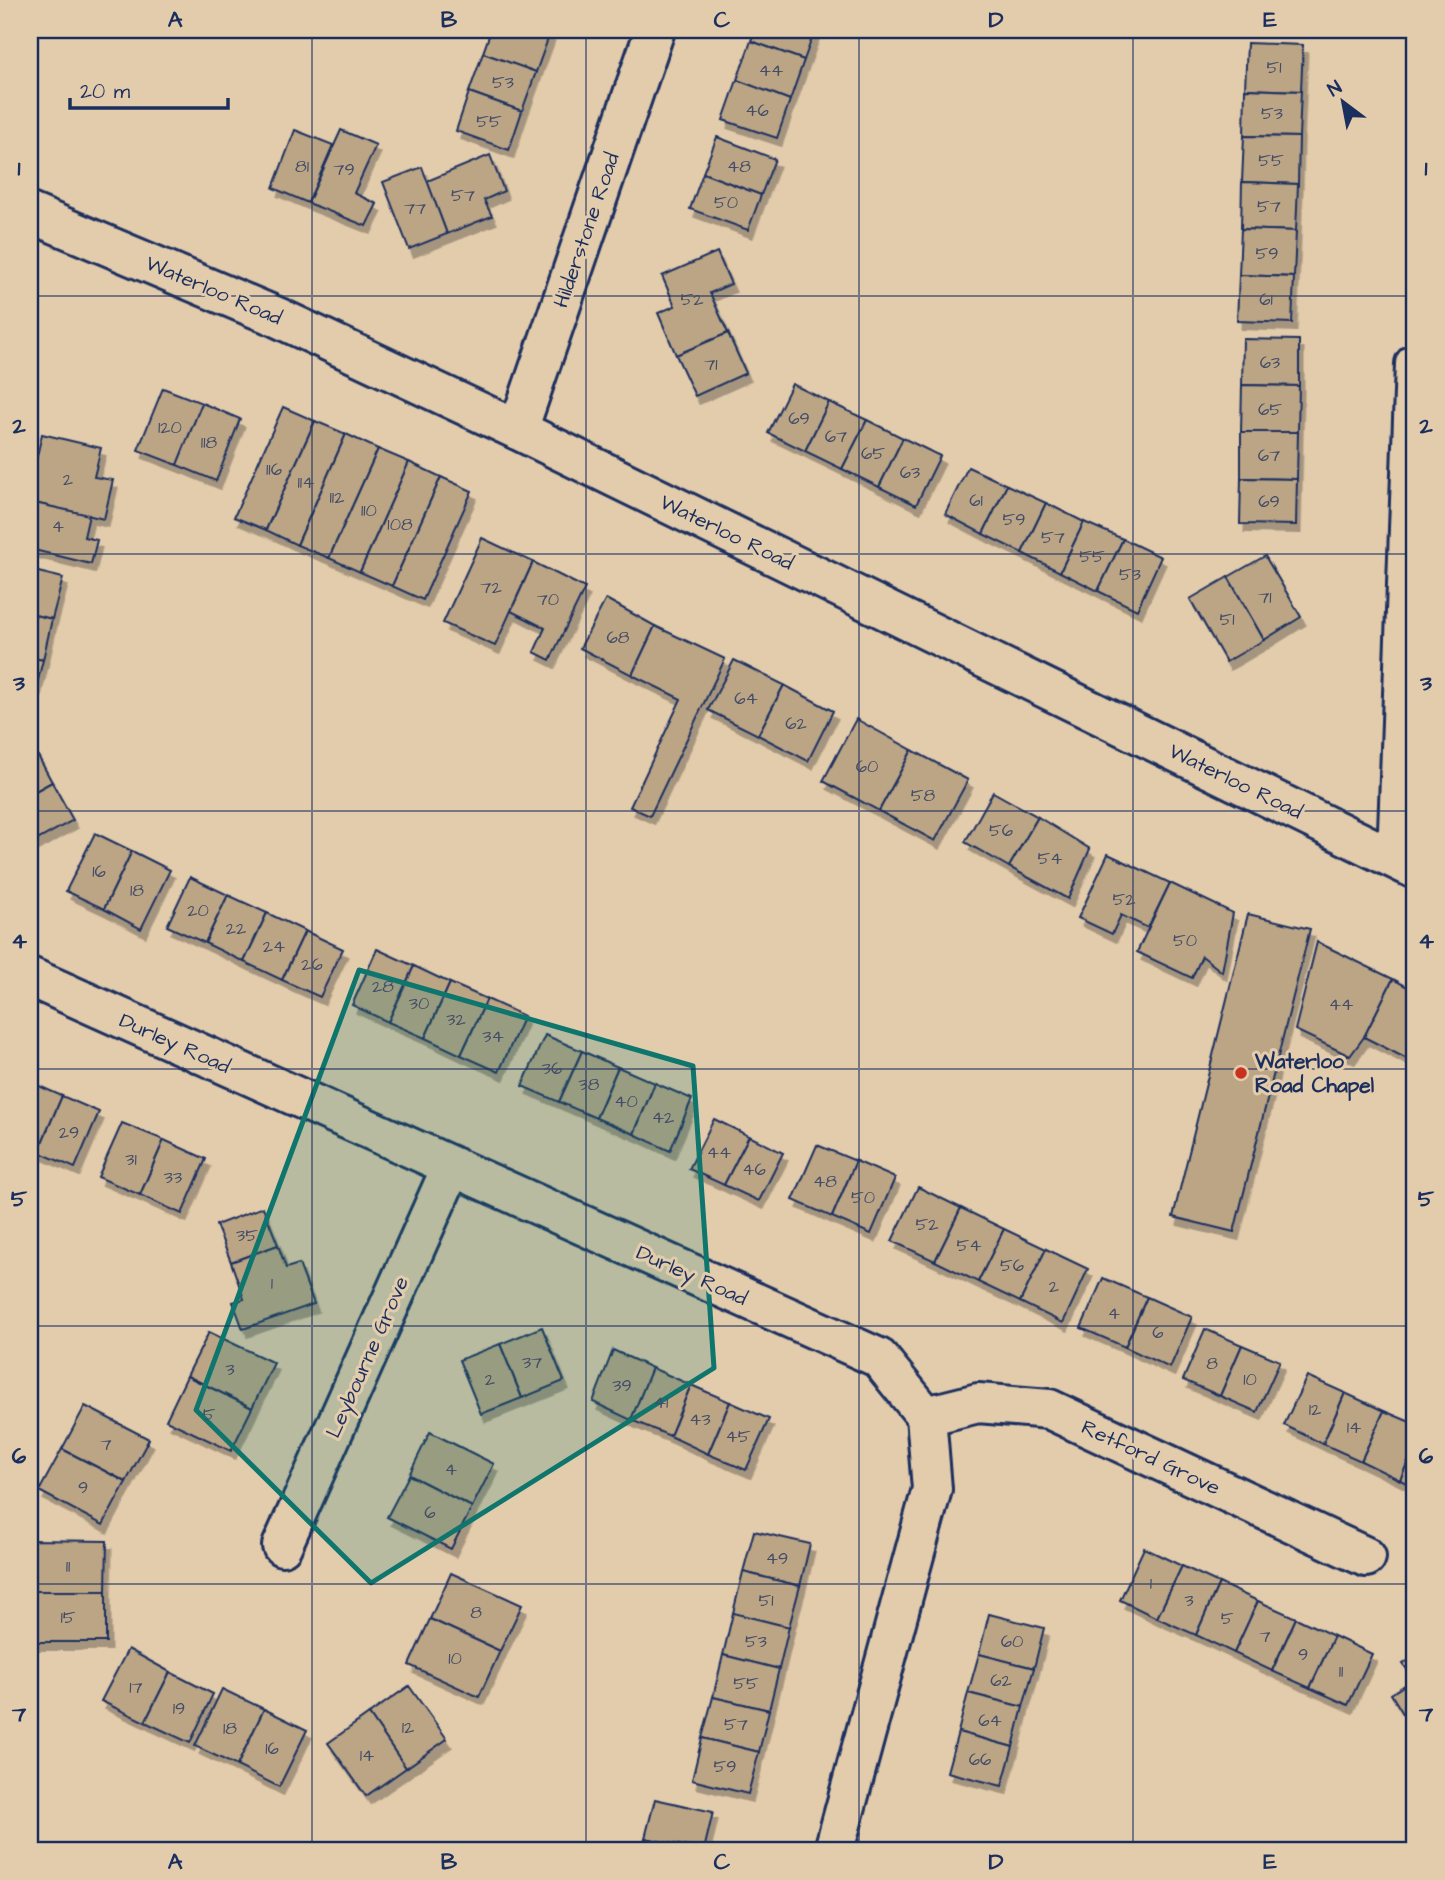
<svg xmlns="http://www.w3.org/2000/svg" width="1445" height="1880" font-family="'Architects Daughter',sans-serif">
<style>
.building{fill:#bba585;stroke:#1b2f5e;stroke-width:2;filter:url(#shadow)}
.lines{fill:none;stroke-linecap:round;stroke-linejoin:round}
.street-casing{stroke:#1b2f5e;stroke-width:44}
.street{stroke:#e3ccac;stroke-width:38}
.marked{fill:#0f766e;fill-opacity:0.2;stroke:#0f766e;stroke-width:5;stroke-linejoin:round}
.grid{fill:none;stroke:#1b2f5e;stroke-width:2;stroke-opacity:0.55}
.poi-dot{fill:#c8321e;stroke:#e3ccac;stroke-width:2.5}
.labels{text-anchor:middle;stroke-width:6;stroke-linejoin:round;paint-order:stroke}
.number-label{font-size:18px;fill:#434c68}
.street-label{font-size:21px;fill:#1b2f5e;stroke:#e3ccac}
.poi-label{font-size:21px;font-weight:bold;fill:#1b2f5e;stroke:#e3ccac;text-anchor:start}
.neatline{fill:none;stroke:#1b2f5e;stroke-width:2.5}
.grid-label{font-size:23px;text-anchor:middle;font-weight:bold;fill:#1b2f5e}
</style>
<defs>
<filter id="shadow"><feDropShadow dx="4.5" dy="8" stdDeviation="0" flood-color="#0004"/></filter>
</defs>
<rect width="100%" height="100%" fill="#e3ccac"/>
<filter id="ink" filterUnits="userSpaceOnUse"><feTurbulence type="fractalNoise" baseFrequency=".0143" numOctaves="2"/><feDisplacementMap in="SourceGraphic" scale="14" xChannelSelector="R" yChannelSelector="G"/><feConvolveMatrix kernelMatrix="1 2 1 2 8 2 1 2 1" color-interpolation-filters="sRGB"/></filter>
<g filter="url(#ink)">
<g class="building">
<path d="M491,30H542L550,33L536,72L483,53Z"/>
<path d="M755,30H815L804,60L751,41Z"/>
<path d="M751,41L804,60L790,100L737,80Z"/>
<path d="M1247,43L1303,45L1301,91L1245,89Z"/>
<path d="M483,53L536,72L522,111L469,92Z"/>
<path d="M737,80L790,100L777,138L723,120Z"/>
<path d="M1245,89L1301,91L1299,137L1244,136Z"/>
<path d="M469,92L522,111L509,150L456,131Z"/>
<path d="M295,130L333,145L308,203L273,188Z"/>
<path d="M341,130L376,145L354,193L377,204L366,226L308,203Z"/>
<path d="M1244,136L1299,137L1298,184L1242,182Z"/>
<path d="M717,137L775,159L761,195L703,173Z"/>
<path d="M490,155L504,191L484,200L492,216L447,234L427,181Z"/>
<path d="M422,167L447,234L409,249L383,182Z"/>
<path d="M703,173L761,195L748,230L690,209Z"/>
<path d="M1242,182L1298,184L1296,231L1241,229Z"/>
<path d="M1241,229L1296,231L1294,277L1239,275Z"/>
<path d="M717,252L731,284L710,293L728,333L676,355L658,313L675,306L662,276Z"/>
<path d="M1239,275L1294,277L1292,323L1237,321Z"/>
<path d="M728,333L746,373L695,396L676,355Z"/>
<path d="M1243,339L1299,340V386L1242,385Z"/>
<path d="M792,384L829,402L805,451L768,433Z"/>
<path d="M1242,385L1299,386L1298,432H1241Z"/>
<path d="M163,388L202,403L177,465L138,450Z"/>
<path d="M829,402L867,420L842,469L805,451Z"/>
<path d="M202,403L240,419L216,481L177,465Z"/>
<path d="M283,407L315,421L266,530L234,517Z"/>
<path d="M867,420L903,438L879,487L842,469Z"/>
<path d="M315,421L346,434L297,545L266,530Z"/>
<path d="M1241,432H1298L1297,479L1241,478Z"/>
<path d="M42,434L101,448L94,477L113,480L104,519L30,502V487Z"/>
<path d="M346,434L378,449L329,558L297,545Z"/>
<path d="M903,438L940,456L916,505L879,487Z"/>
<path d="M378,449L409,462L360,572L329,558Z"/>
<path d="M409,462L441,477L392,586L360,572Z"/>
<path d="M968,467L1007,485L983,534L945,514Z"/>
<path d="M441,477L472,491L423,600L392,586Z"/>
<path d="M1241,478L1297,479L1296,525L1240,524Z"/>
<path d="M1007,485L1046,503L1022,553L983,534Z"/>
<path d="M30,502L89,515L84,537L97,540L91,564L30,549Z"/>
<path d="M1046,503L1084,522L1060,572L1022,553Z"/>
<path d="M1084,522L1123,539L1098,591L1060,572Z"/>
<path d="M482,538L533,562L495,646L443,623Z"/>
<path d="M1123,539L1161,557L1137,610L1098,591Z"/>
<path d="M1265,556L1301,617L1264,640L1228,577Z"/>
<path d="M533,562L585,588L550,660L534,652L545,628L511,611Z"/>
<path d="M30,570L63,578L52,619L30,614Z"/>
<path d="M1228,577L1264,640L1226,662L1190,599Z"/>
<path d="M606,599L655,626L632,675L580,648Z"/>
<path d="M30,614L52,619L43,660L30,657Z"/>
<path d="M655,626L725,659L650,816L630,807L681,699L632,675Z"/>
<path d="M30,657L43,660L33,700H30Z"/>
<path d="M734,660L784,685L758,735L708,710Z"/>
<path d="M784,685L833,711L808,761L758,735Z"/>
<path d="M856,719L912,750L879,811L823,781Z"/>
<path d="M31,743L52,782L30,794V744Z"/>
<path d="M912,750L968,780L935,841L879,811Z"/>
<path d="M52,782L73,820L30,844V794Z"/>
<path d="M993,792L1038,817L1009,867L965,842Z"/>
<path d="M1038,817L1090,849L1068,899L1009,867Z"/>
<path d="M95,833L132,851L104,909L66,891Z"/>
<path d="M132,851L170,870L141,929L104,909Z"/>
<path d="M1108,854L1170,883L1148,928L1121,915L1112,934L1078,918Z"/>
<path d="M190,877L228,895L205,943L167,926Z"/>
<path d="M1170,883L1233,913L1222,972L1202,956L1192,978L1137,952Z"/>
<path d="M228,895L267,913L244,962L205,943Z"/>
<path d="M267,913L305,931L282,980L244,962Z"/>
<path d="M1248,914L1310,929L1234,1232L1173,1217Z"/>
<path d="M305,931L343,949L320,997L282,980Z"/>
<path d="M1317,942L1393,979L1364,1037L1350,1056L1295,1030Z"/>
<path d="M377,949L414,966L388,1022L352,1005Z"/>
<path d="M414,966L450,983L425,1038L388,1022Z"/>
<path d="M1393,979L1415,991V1063L1364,1037Z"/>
<path d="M450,983L487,999L461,1055L425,1038Z"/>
<path d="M487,999L524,1016L499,1072L461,1055Z"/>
<path d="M545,1035L582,1051L559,1102L522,1086Z"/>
<path d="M582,1051L618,1067L596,1118L559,1102Z"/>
<path d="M618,1067L655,1083L634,1134L596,1118Z"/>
<path d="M30,1082L62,1096L38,1152L30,1148Z"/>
<path d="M655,1083L692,1099L670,1151L634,1134Z"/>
<path d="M62,1096L99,1112L75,1168L38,1152Z"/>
<path d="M714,1119L749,1136L724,1185L689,1169Z"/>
<path d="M122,1123L164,1140L140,1195L98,1177Z"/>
<path d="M749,1136L783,1153L759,1201L724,1185Z"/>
<path d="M164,1140L206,1159L182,1214L140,1195Z"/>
<path d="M817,1145L856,1161L832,1217L793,1200Z"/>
<path d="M856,1161L895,1178L871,1234L832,1217Z"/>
<path d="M918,1187L961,1208L935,1261L892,1241Z"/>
<path d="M263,1207L278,1245L231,1262L216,1225Z"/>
<path d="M961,1208L1004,1229L978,1282L935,1261Z"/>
<path d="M1004,1229L1046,1249L1020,1302L978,1282Z"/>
<path d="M278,1245L286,1268L299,1264L314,1304L243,1329L233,1302L244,1299L231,1262Z"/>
<path d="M1046,1249L1088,1269L1063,1323L1020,1302Z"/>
<path d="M1103,1278L1147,1297L1125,1347L1081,1328Z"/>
<path d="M1147,1297L1192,1317L1170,1368L1125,1347Z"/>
<path d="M542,1327L564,1381L522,1398L500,1344Z"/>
<path d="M1205,1329L1242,1345L1220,1396L1183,1380Z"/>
<path d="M209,1332L274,1363L252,1408L187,1376Z"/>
<path d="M500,1344L522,1398L481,1414L459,1360Z"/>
<path d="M1242,1345L1280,1361L1257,1412L1220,1396Z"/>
<path d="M613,1350L652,1368L631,1420L593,1402Z"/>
<path d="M652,1368L691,1385L670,1436L631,1420Z"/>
<path d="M187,1376L252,1408L231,1451L166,1420Z"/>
<path d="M1307,1376L1345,1393L1323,1444L1284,1425Z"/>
<path d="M691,1385L730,1402L708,1454L670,1436Z"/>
<path d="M1345,1393L1384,1411L1361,1461L1323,1444Z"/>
<path d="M730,1402L769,1419L746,1470L708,1454Z"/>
<path d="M85,1406L149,1439L126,1482L62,1449Z"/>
<path d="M1384,1411L1415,1424V1446L1400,1480L1361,1461Z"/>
<path d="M430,1432L494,1464L472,1507L409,1475Z"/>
<path d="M1415,1446V1487L1400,1480Z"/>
<path d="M62,1449L126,1482L103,1525L39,1491Z"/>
<path d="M409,1475L472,1507L451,1549L387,1517Z"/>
<path d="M754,1531L810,1544L800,1586L743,1572Z"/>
<path d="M30,1540L107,1541L106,1591H30Z"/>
<path d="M1144,1548L1182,1566L1157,1618L1120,1600Z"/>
<path d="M1182,1566L1219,1583L1196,1635L1157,1618Z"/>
<path d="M743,1572L800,1586L789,1627L733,1613Z"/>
<path d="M451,1573L522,1605L500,1651L430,1619Z"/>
<path d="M1219,1583L1258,1601L1234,1653L1196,1635Z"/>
<rect x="30" y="1591" width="76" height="51"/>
<path d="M1258,1601L1296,1618L1272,1671L1234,1653Z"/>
<path d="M733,1613L789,1627L779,1669L723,1655Z"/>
<path d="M989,1614L1044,1628L1034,1668L979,1654Z"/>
<path d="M1296,1618L1334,1636L1310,1688L1272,1671Z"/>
<path d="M430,1619L500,1651L479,1697L409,1665Z"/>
<path d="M1334,1636L1372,1654L1348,1705L1310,1688Z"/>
<path d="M128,1649L170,1672L145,1722L101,1701Z"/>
<path d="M979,1654L1034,1668L1023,1707L968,1693Z"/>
<path d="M723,1655L779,1669L769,1710L713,1697Z"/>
<path d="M1415,1656V1733L1391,1694L1414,1679L1403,1664Z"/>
<path d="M170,1672L213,1694L190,1743L145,1722Z"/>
<path d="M409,1686L447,1739L406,1768L369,1714Z"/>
<path d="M222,1689L264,1709L237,1766L195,1746Z"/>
<path d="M968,1693L1023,1707L1013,1747L958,1732Z"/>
<path d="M713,1697L769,1710L759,1752L702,1738Z"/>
<path d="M264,1709L307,1730L279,1787L237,1766Z"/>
<path d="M369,1714L406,1768L366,1796L328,1743Z"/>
<path d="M958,1732L1013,1747L1002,1786L947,1772Z"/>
<path d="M702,1738L759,1752L748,1794L692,1780Z"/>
<path d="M655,1799L713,1812L704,1850L645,1838Z"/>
<path d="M645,1838L698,1850H642Z"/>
</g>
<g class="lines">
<g class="street-casing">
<g id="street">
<path d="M30,213L277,317L518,430L1415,869"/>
<path d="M518,430L655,30"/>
<path d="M1397,859L1415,364"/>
<path d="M30,977L879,1358L926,1416L932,1489L834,1850"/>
<path d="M926,1416L978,1403L1049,1409L1366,1557"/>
<path d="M282,1546L451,1168"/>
</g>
</g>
<use href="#street" class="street"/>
</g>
</g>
<path class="marked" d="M359,970L693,1066L714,1368L371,1583L196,1410Z"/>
<path class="grid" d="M312,30V1850M586,30V1850M859,30V1850M1133,30V1850M30,296H1415M30,554H1415M30,811H1415M30,1069H1415M30,1326H1415M30,1584H1415"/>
<circle class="poi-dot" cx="1241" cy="1073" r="7"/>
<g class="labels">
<g class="number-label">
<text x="1274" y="73">51</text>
<text x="771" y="76">44</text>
<text x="503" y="88">53</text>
<text x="757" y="116">46</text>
<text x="1272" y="119">53</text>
<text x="489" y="127">55</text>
<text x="1271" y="166">55</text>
<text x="302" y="172">81</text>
<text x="739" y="172">48</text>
<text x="344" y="175">79</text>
<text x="463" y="201">57</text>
<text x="726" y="208">50</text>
<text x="1269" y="212">57</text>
<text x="415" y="214">77</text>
<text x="1267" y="259">59</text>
<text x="692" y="305">52</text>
<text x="1266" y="305">61</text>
<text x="1270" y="368">63</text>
<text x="711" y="370">71</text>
<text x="1270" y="415">65</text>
<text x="799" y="424">69</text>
<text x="170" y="433">120</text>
<text x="836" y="442">67</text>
<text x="209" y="448">118</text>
<text x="873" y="459">65</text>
<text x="1269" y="461">67</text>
<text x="274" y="475">116</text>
<text x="910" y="478">63</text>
<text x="68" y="485">2</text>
<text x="306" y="488">114</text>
<text x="337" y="503">112</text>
<text x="976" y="506">61</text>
<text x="1269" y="507">69</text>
<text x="369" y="516">110</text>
<text x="1014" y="525">59</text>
<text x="400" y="530">108</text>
<text x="58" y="532">4</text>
<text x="1053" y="543">57</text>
<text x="1092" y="562">55</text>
<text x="1130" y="580">53</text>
<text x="491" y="593">72</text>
<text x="1265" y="603">71</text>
<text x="548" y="605">70</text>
<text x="1227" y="625">51</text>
<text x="618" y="643">68</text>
<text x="746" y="704">64</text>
<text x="796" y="729">62</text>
<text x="867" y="772">60</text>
<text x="923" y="801">58</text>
<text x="1001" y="836">56</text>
<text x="1050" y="864">54</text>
<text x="99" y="877">16</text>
<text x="137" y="896">18</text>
<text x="1124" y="905">52</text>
<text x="198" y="916">20</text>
<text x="236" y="934">22</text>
<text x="1185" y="946">50</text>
<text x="274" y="952">24</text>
<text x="312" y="970">26</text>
<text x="383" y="992">28</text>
<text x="419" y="1009">30</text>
<text x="1341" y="1010">44</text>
<text x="456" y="1025">32</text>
<text x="493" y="1042">34</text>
<text x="552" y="1074">36</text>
<text x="589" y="1090">38</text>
<text x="626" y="1107">40</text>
<text x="663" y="1123">42</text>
<text x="69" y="1138">29</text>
<text x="719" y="1158">44</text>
<text x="131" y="1165">31</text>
<text x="754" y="1175">46</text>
<text x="173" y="1183">33</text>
<text x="825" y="1187">48</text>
<text x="863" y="1203">50</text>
<text x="927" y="1230">52</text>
<text x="247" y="1241">35</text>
<text x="969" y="1251">54</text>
<text x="1012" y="1271">56</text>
<text x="272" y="1289">1</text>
<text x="1054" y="1292">2</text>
<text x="1114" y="1319">4</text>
<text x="1158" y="1338">6</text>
<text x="532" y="1368">37</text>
<text x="1212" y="1369">8</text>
<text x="230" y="1375">3</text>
<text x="490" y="1385">2</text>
<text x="1250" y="1385">10</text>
<text x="622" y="1391">39</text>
<text x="661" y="1408">41</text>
<text x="1315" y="1415">12</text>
<text x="209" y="1420">5</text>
<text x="700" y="1425">43</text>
<text x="1354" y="1433">14</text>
<text x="738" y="1442">45</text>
<text x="106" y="1450">7</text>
<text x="451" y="1475">4</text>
<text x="83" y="1493">9</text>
<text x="430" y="1518">6</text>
<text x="777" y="1564">49</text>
<text x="68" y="1572">11</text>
<text x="1151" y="1589">1</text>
<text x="766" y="1606">51</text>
<text x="1189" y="1606">3</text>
<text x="476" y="1618">8</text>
<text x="68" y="1623">15</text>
<text x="1227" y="1624">5</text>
<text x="1265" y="1642">7</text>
<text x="756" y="1647">53</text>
<text x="1012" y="1647">60</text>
<text x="1303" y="1660">9</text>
<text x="455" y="1664">10</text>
<text x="1341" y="1677">11</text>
<text x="1001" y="1686">62</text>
<text x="746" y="1689">55</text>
<text x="136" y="1693">17</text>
<text x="179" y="1714">19</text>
<text x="990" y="1726">64</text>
<text x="736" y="1730">57</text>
<text x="408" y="1733">12</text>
<text x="230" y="1734">18</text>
<text x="272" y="1754">16</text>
<text x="367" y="1761">14</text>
<text x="980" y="1765">66</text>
<text x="725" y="1772">59</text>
</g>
<g class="street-label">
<text transform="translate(586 230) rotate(-71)" y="7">Hilderstone Road</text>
<text transform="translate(214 290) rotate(23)" y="7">Waterloo Road</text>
<text transform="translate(727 532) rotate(26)" y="7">Waterloo Road</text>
<text transform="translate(1236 781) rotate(26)" y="7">Waterloo Road</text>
<text transform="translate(175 1043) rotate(24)" y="7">Durley Road</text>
<text transform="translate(692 1275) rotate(24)" y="7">Durley Road</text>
<text transform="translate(367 1357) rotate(-66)" y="7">Leybourne Grove</text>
<text transform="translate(1151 1457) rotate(25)" y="7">Retford Grove</text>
</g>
<g class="poi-label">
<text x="1255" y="1068">Waterloo<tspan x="1255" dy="24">Road Chapel</tspan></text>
</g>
</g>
<rect width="1445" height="1880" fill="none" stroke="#e3ccac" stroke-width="77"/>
<g transform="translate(1343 102) rotate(328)" stroke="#e3ccac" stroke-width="5" paint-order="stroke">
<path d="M0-5L12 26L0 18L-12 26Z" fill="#1b2f5e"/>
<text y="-10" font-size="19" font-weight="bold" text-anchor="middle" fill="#1b2f5e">N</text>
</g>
<path d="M70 98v10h158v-10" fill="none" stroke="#1b2f5e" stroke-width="3.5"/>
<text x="80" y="98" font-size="21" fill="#1b2f5e" stroke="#e3ccac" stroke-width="5" paint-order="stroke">20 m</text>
<rect x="38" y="38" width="1368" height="1804" class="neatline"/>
<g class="grid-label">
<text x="175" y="27">A</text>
<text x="449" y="27">B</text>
<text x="722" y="27">C</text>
<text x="996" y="27">D</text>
<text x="1270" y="27">E</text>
<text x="19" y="175">1</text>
<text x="1426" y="175">1</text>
<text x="19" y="433">2</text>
<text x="1426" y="433">2</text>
<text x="19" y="690">3</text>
<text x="1426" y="690">3</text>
<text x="19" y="948">4</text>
<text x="1426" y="948">4</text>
<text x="19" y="1206">5</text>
<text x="1426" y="1206">5</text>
<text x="19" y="1463">6</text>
<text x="1426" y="1463">6</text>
<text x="19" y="1721">7</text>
<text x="1426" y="1721">7</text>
<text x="175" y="1869">A</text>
<text x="449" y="1869">B</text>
<text x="722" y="1869">C</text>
<text x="996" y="1869">D</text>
<text x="1270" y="1869">E</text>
</g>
</svg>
